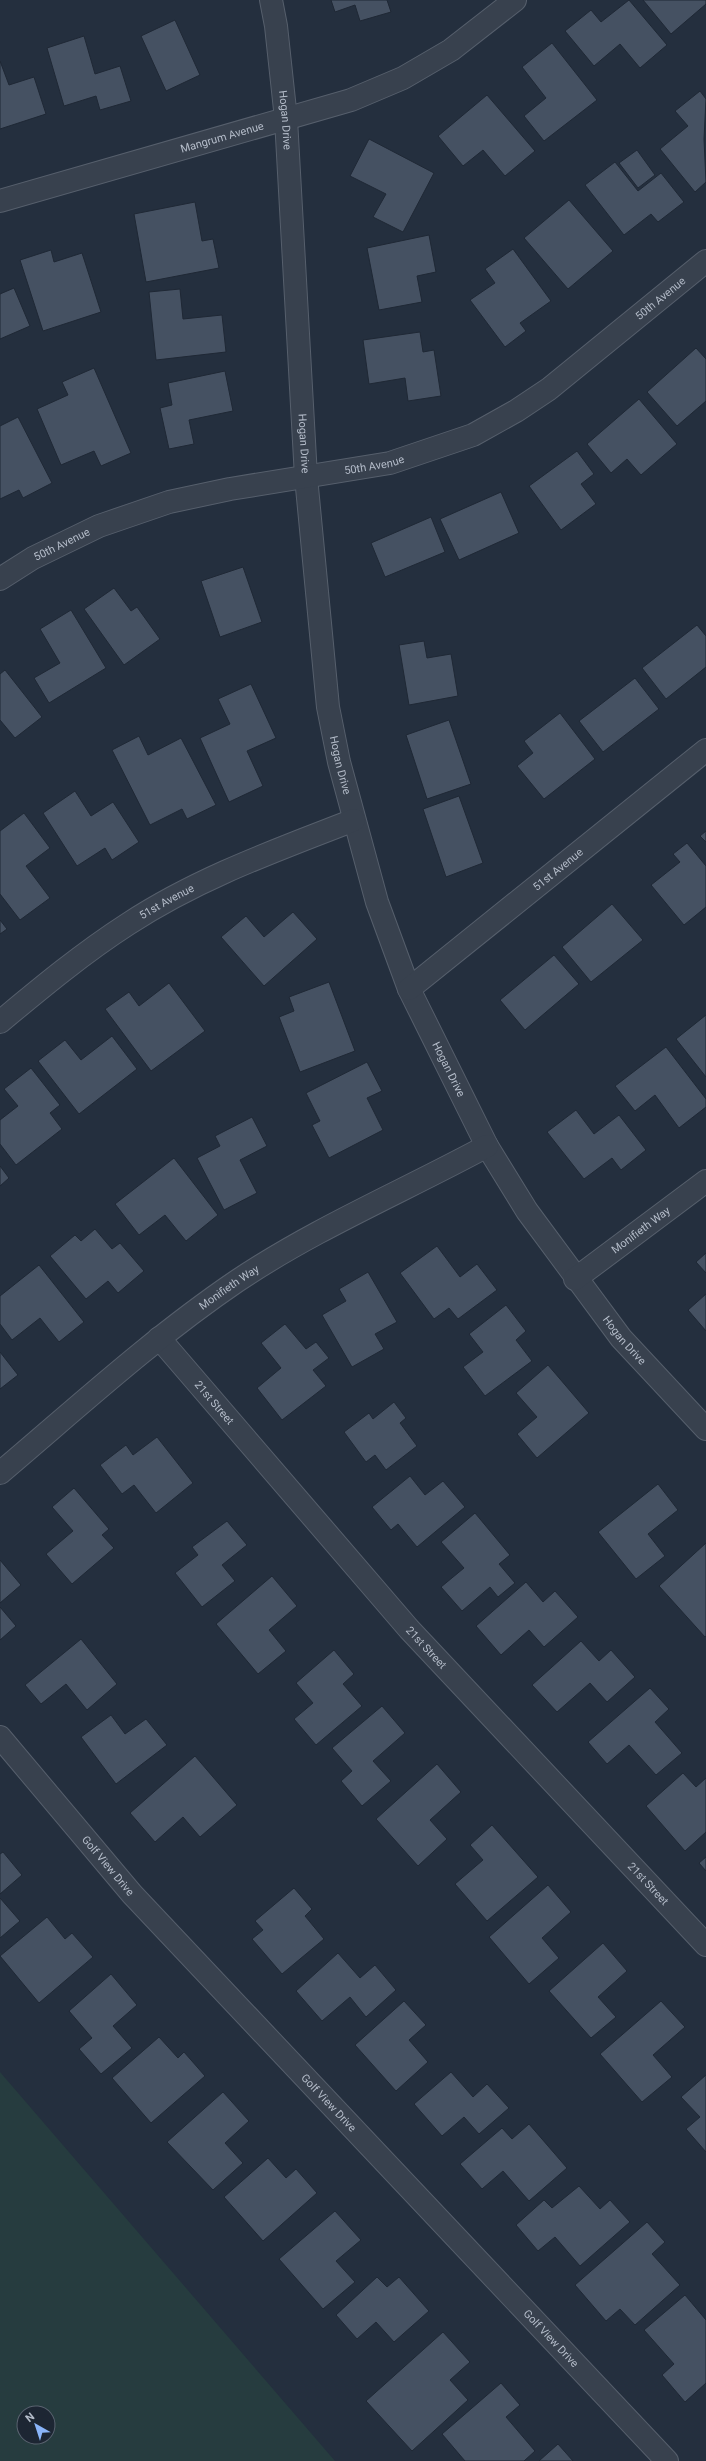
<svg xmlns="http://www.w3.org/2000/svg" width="706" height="2461" font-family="Roboto,sans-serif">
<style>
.green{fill:#263c3f;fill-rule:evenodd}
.building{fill:#455162;stroke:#1f2835}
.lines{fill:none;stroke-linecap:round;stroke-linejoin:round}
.minor-casing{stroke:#565f6c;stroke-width:24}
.minor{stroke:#38414e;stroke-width:22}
.labels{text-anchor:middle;stroke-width:4;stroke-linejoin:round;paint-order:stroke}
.street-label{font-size:11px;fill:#b4bcc9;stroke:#1d2633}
</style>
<rect width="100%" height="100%" fill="#242f3e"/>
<path class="green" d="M0,2072L335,2461H0ZM24,2413H48V2437H24Z"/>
<g class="building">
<path d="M331,0H387L391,12L360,21L355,5L335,12Z"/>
<path d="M629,0L667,45L640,68L620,44L594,66L565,31L591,10L601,22Z"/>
<path d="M643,0H706V4L671,34Z"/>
<path d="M175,20L200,75L166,91L141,36Z"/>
<path d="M84,36L95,74L120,66L131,101L100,110L96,96L64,106L47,48Z"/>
<path d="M552,43L597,100L544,141L524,116L546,98L522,67Z"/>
<path d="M0,61L9,85L34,77L46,114L0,129Z"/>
<path d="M700,91L706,99L704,139L706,182L695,192L660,149L688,126L675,111Z"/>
<path d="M487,95L535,151L505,176L483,150L463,166L438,136Z"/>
<path d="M369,139L434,173L403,232L373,217L386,194L350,176Z"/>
<path d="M637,150L655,175L638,188L619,163Z"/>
<path d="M615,162L638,191L661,173L684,202L658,222L651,214L624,235L585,185Z"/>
<path d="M569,200L613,251L568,289L524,238Z"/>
<path d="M195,202L202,241L213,239L219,268L146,282L134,214Z"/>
<path d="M429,235L436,272L417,276L422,302L379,310L367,248Z"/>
<path d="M513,249L551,301L520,323L526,331L505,347L470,300L495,283L485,269Z"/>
<path d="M51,250L54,262L82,253L101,312L43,331L20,260Z"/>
<path d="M14,288L30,326L0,339V294Z"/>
<path d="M180,289L183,319L222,315L226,352L156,360L149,292Z"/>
<path d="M420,332L423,352L434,350L441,396L408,401L405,378L369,384L363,340Z"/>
<path d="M696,348L706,359V401L677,426L647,392Z"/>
<path d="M94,368L131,453L101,466L94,451L61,465L37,409L68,395L62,382Z"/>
<path d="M225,371L233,411L189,420L194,444L169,449L160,408L172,405L168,383Z"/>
<path d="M639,399L677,444L641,475L627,459L611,473L587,444Z"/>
<path d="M18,417L52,483L23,498L19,490L0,499V426Z"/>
<path d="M577,451L594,474L581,484L596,504L561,530L529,486Z"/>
<path d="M501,492L519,533L459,560L440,519Z"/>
<path d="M431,517L445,552L385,577L371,543Z"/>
<path d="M243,567L262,622L220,637L201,581Z"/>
<path d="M114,588L131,611L137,607L160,639L124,665L84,609Z"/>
<path d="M71,610L106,668L49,703L34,678L60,663L40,629Z"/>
<path d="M697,625L706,636V667L666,699L642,668Z"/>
<path d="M424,641L427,658L451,654L458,696L409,705L399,645Z"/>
<path d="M5,670L42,717L15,738L0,720V674Z"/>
<path d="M635,678L659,709L603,752L579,721Z"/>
<path d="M251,684L276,738L247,751L263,786L229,802L200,738L230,724L218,699Z"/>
<path d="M560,713L595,759L544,799L517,766L533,753L524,741Z"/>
<path d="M449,720L471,784L427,799L406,735Z"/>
<path d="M139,736L148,755L181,738L216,805L187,819L182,809L150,825L112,750Z"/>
<path d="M75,791L91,816L113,802L139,842L112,860L105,848L77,866L43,813Z"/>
<path d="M459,796L483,863L446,877L423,809Z"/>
<path d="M24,813L50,848L26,866L50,898L20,920L0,894V831Z"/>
<path d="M706,831V842L700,836Z"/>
<path d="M687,843L706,866V907L684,925L651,885L680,862L673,854Z"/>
<path d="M612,904L643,940L591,982L562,947Z"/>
<path d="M293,912L317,939L264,986L221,937L246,916L264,937Z"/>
<path d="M0,920L7,929L0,934Z"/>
<path d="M554,955L579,984L525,1030L500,1000Z"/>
<path d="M329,982L355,1051L300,1072L279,1017L294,1011L289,997Z"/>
<path d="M169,983L205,1031L151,1071L105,1009L129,992L139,1006Z"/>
<path d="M706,1015V1077L676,1039Z"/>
<path d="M112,1036L137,1069L79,1114L38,1061L65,1040L81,1060Z"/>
<path d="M666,1047L706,1099V1107L679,1128L655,1095L635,1111L615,1086Z"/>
<path d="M367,1062L382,1091L367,1098L383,1130L329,1158L312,1125L320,1121L306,1093Z"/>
<path d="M31,1068L60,1105L50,1113L62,1129L16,1165L0,1144V1120L18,1106L4,1089Z"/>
<path d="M576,1110L594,1134L619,1115L646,1150L621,1170L612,1158L584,1179L547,1132Z"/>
<path d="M252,1117L267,1146L240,1160L257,1193L224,1210L197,1158L220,1146L215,1136Z"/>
<path d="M174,1158L218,1215L186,1241L165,1215L139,1235L115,1204Z"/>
<path d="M0,1166L9,1178L0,1186Z"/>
<path d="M95,1229L112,1249L120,1243L144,1271L118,1293L108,1281L86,1299L50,1256L75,1235L81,1241Z"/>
<path d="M437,1246L460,1277L477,1264L497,1290L458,1319L449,1308L434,1319L400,1273Z"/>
<path d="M706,1253V1273L696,1262Z"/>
<path d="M39,1265L84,1322L59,1342L40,1318L12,1340L0,1324V1296Z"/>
<path d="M368,1272L397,1322L375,1334L384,1349L352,1367L322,1315L346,1301L339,1289Z"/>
<path d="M706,1294V1331L688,1310Z"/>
<path d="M506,1305L526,1331L516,1340L532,1361L485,1396L463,1367L483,1352L469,1334Z"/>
<path d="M285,1324L306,1349L316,1342L329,1358L313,1370L326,1386L282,1420L257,1388L281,1368L261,1343Z"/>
<path d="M0,1352L18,1375L0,1389Z"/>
<path d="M548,1365L589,1413L537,1458L517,1434L537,1417L516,1393Z"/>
<path d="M394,1402L406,1418L400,1423L417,1446L386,1470L375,1455L366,1462L344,1432L369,1413L373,1419Z"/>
<path d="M157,1437L193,1483L156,1513L134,1485L122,1494L100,1465L126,1445L133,1455Z"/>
<path d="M410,1476L425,1495L443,1481L465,1507L417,1547L398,1524L391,1530L372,1507Z"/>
<path d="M658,1484L678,1510L648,1534L665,1556L636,1579L598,1532Z"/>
<path d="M74,1488L109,1529L102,1535L114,1548L72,1584L46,1554L73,1531L52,1507Z"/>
<path d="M475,1513L510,1555L499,1564L515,1583L498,1597L490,1587L462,1611L441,1587L464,1568L441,1542Z"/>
<path d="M227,1521L247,1545L222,1565L235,1581L202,1607L175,1573L198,1555L192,1547Z"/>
<path d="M706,1543V1636L705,1637L659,1586Z"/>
<path d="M0,1560L21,1585L0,1603Z"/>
<path d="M272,1576L297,1606L269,1630L286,1651L258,1674L216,1624Z"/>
<path d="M526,1582L543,1602L555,1591L578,1617L544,1647L529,1630L501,1655L476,1626Z"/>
<path d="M0,1607L16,1626L0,1640Z"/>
<path d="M81,1639L117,1684L87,1710L66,1684L41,1704L25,1685Z"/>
<path d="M581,1641L599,1661L611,1650L635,1677L607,1702L590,1683L557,1712L532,1685Z"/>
<path d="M334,1650L354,1674L343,1684L362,1706L316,1745L294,1719L313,1703L296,1683Z"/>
<path d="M650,1688L669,1709L655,1722L682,1753L656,1775L629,1745L607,1764L588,1742Z"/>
<path d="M382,1706L405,1733L373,1761L391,1781L362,1806L341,1781L352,1771L332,1748Z"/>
<path d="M111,1715L125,1734L146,1719L167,1745L116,1784L81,1737Z"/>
<path d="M195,1756L237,1805L200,1837L183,1817L155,1842L130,1813Z"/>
<path d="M437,1764L461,1792L430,1820L447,1839L418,1866L376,1819Z"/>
<path d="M683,1773L696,1787L706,1778V1832L685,1851L646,1806Z"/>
<path d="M492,1825L538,1877L487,1921L455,1884L483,1860L470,1845Z"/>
<path d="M3,1852L22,1875L0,1894V1854Z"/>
<path d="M706,1857V1871L699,1863Z"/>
<path d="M548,1885L571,1912L542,1938L559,1958L529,1984L489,1937Z"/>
<path d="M294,1888L312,1909L305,1916L324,1939L282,1974L252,1939L263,1930L255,1921Z"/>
<path d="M0,1898L20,1921L0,1938Z"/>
<path d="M47,1917L65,1939L72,1933L93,1957L39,2003L0,1956Z"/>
<path d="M603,1943L627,1971L598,1997L616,2017L591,2038L549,1991Z"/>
<path d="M338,1953L360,1978L375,1965L396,1990L366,2017L350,1997L322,2021L296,1991Z"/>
<path d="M111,1974L137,2005L113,2026L132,2048L101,2074L79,2049L92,2038L69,2011Z"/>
<path d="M404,2001L426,2025L409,2040L428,2062L396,2091L355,2045Z"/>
<path d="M661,2001L685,2027L653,2055L672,2077L642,2102L600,2054Z"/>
<path d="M159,2037L178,2058L184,2052L205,2076L151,2123L112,2078Z"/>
<path d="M451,2072L473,2097L487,2084L509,2108L479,2134L464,2117L442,2136L414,2104Z"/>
<path d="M706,2075V2152L686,2129L700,2117L681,2097Z"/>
<path d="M223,2092L249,2121L225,2143L243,2163L213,2190L167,2142Z"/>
<path d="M529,2124L567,2168L529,2201L503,2171L482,2189L460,2164L502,2128L512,2139Z"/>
<path d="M268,2158L286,2178L296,2169L317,2193L263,2241L224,2197Z"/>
<path d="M579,2186L600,2209L610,2200L630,2222L580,2266L555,2237L538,2251L516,2225L544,2200L552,2208Z"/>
<path d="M335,2211L361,2240L336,2261L355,2282L323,2309L279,2259Z"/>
<path d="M647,2222L665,2242L652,2254L680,2285L635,2325L620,2309L606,2321L575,2285Z"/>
<path d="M377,2277L387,2287L399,2277L429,2311L394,2342L376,2322L357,2339L336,2315Z"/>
<path d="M685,2295L706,2320V2383L685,2402L662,2375L674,2364L644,2330Z"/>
<path d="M443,2332L470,2362L450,2380L468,2400L412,2451L366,2401Z"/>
<path d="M501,2383L520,2405L506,2417L535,2451L524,2461H465L442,2434Z"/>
<path d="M558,2444L573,2461H539Z"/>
</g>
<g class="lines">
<g class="minor-casing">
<g id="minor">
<path id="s1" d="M271,0L276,26L286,119L306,477L328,707L339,762L377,902L409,989L487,1146L527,1211L621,1338L706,1429"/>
<path id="s2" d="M0,201L351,100L403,78L451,50L515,0"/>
<path id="s3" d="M0,579L33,558L99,526L169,502L230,489L390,463L473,435L516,411L549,389L706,261"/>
<path id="s4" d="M409,989L706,750"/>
<path id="s5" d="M0,1022C42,987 83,953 128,924C198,878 277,850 354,820"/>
<path id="s6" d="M575,1279L706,1181"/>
<path id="s7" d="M159,1338L409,1629L706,1945"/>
<path id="s8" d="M0,1473C78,1407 153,1338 237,1281C316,1228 404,1191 487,1146"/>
<path id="s9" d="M0,1737L132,1894L667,2461"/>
</g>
</g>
<use href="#minor" class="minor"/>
</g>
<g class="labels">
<g class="street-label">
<text dy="4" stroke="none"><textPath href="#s1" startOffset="121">Hogan Drive</textPath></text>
<text dy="4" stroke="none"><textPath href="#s2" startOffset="231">Mangrum Avenue</textPath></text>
<text dy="4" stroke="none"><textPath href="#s3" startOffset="731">50th Avenue</textPath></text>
<text dy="4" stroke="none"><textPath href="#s1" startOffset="445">Hogan Drive</textPath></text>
<text dy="4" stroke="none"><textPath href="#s3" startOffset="395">50th Avenue</textPath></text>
<text dy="4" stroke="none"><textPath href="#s3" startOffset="71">50th Avenue</textPath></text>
<text dy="4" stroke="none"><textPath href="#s1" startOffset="769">Hogan Drive</textPath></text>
<text dy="4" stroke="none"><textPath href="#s4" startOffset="191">51st Avenue</textPath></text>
<text dy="4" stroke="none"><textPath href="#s5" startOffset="206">51st Avenue</textPath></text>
<text dy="4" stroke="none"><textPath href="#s1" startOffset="1093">Hogan Drive</textPath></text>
<text dy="4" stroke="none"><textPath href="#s6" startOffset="82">Monifieth Way</textPath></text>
<text dy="4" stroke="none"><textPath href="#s8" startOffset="295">Monifieth Way</textPath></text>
<text dy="4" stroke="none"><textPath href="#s1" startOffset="1417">Hogan Drive</textPath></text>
<text dy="4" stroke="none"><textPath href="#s7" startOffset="85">21st Street</textPath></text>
<text dy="4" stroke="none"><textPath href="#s7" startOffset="409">21st Street</textPath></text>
<text dy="4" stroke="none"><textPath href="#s9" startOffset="168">Golf View Drive</textPath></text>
<text dy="4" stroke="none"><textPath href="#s7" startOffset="733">21st Street</textPath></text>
<text dy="4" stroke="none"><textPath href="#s9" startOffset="492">Golf View Drive</textPath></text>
<text dy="4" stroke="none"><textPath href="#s9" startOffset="816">Golf View Drive</textPath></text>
</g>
</g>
<g transform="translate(36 2425) rotate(321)"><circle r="19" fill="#1d2633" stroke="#59626f"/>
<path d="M0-3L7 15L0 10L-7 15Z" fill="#8ab4f8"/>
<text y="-6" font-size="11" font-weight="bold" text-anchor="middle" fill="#b4bcc9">N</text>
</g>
</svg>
